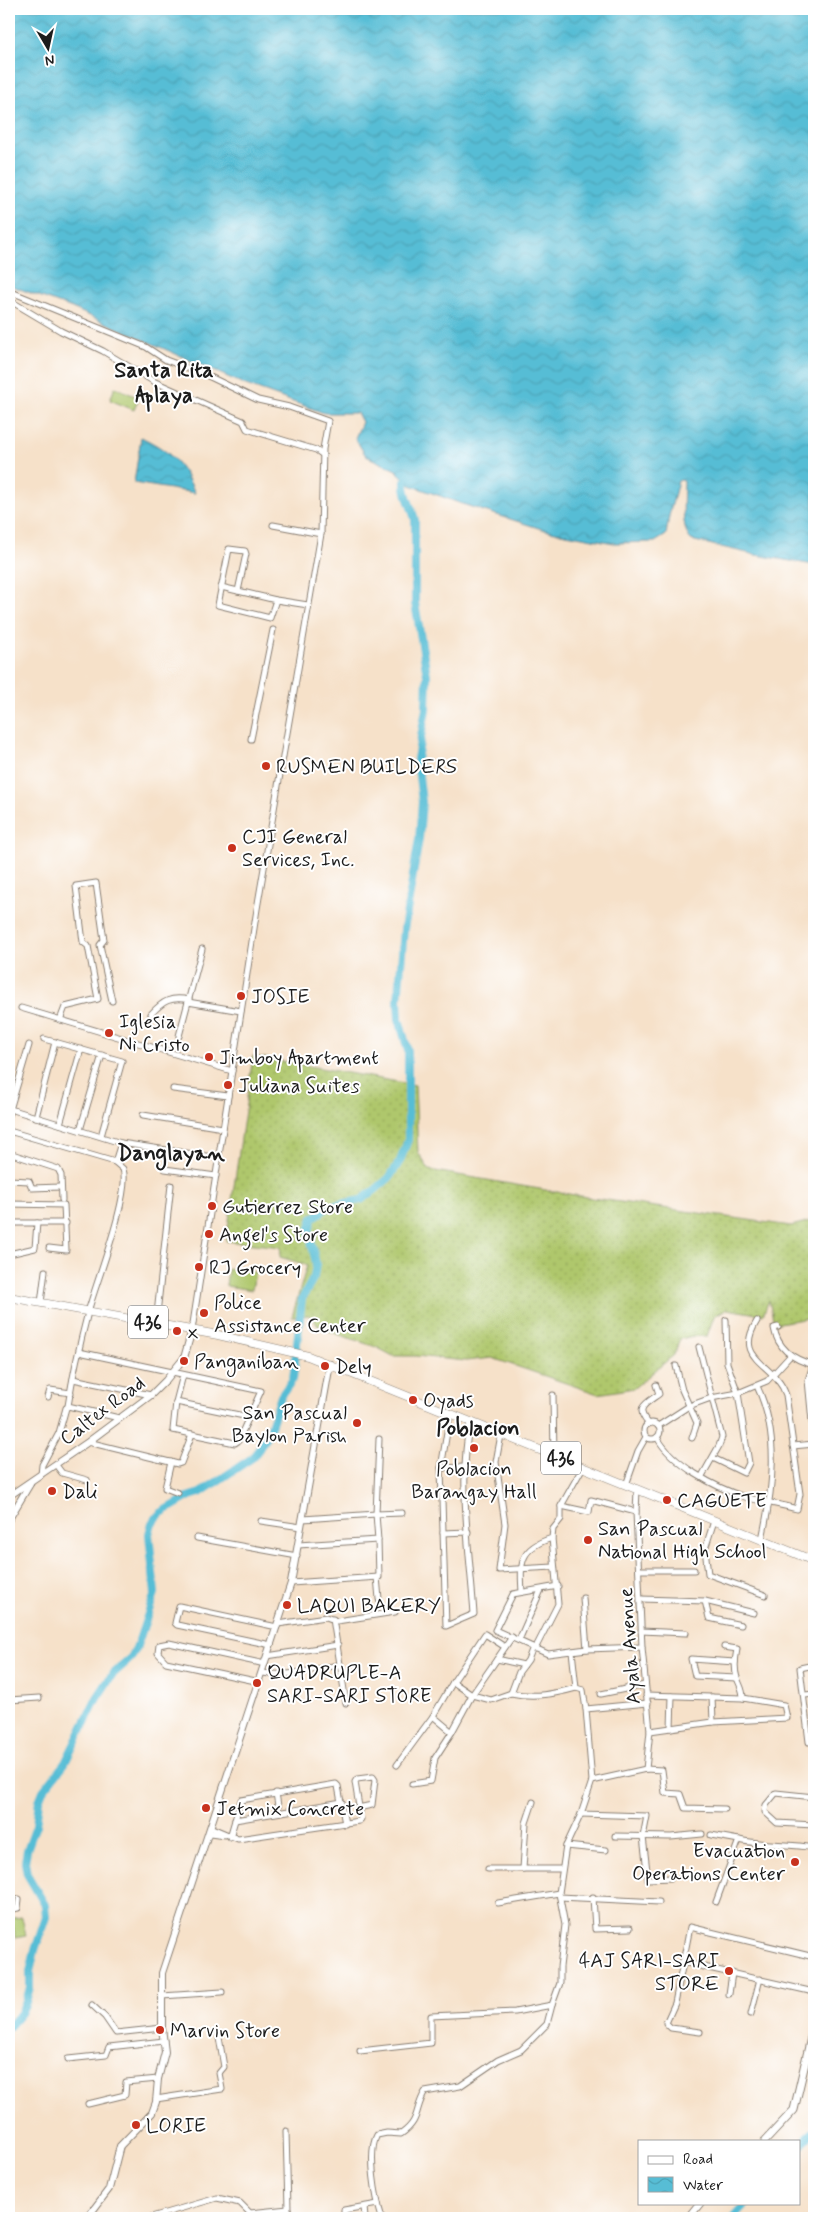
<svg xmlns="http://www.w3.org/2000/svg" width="823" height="2227" font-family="Mynerve,sans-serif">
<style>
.grass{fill:url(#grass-dots);stroke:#667244}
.pitch{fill:#afc76c;stroke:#667244}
.water{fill:url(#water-waves);stroke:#3a6c78}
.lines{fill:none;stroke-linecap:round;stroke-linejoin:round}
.river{stroke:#57bdd5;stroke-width:8}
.minor-casing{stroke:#897e72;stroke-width:7}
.tertiary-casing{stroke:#897e72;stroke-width:8}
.secondary-casing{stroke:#897e72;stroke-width:9}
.primary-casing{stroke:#897e72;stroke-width:9}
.minor{stroke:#fff;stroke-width:5}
.tertiary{stroke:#fff;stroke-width:6}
.secondary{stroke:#fff;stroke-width:7}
.primary{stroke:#fff;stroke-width:8}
.poi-dot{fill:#c8321e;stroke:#fff;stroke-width:2}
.labels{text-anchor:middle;stroke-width:4;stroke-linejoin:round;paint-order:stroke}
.shield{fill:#fff;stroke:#606060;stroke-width:1}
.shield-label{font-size:19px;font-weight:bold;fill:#1c1c1c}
.poi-label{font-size:20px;fill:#1c1c1c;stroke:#fff;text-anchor:start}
.street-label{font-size:20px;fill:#1c1c1c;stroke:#fff}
.quarter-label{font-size:22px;font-weight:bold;fill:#1c1c1c;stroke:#fff}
</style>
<defs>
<pattern id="grass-dots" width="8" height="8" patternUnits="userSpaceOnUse" patternTransform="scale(1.25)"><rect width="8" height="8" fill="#afc76c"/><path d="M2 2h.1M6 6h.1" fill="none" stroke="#96aa5d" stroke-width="1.8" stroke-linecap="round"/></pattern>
<pattern id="water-waves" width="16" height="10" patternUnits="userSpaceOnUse" patternTransform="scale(1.25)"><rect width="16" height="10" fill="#57bdd5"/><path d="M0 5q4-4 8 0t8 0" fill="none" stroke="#4ba2b6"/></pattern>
</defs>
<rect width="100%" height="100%" fill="#fff"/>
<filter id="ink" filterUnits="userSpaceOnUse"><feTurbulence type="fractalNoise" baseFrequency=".02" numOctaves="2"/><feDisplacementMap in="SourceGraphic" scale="10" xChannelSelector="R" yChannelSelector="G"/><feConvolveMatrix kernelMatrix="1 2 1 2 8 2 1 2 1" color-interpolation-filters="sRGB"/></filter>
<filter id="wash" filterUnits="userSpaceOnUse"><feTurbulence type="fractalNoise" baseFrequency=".0096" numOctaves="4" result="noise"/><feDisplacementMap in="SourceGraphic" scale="20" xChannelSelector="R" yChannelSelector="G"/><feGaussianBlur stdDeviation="1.12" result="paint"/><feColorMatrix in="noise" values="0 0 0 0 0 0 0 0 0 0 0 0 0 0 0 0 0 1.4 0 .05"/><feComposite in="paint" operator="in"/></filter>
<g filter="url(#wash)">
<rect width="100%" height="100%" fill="#f6e1c9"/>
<path class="grass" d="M253,1056L415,1085L418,1152L429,1170L592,1198L791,1226L814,1220V1317L774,1324L769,1300L763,1315L727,1309L714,1316L707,1336H693L680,1339L674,1355L634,1388L598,1394L492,1358L466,1361L416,1356H393L376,1347L322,1329L309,1315L292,1317L307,1265L280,1257L281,1247L226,1241Z"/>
<g class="pitch">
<path d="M115,387L139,398L134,410L110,400Z"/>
<path d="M228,1269L255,1272L252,1290L226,1286Z"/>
<path d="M22,1917L26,1936L15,1938L12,1918Z"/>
</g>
<g class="water">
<path d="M9,9H814V565L756,555L691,540C680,527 684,498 684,481L681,480L678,481L669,516L666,535L655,542L614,543L545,530L462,504L410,485L396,470L366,456L355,438L362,422L357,413H324L246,385L72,308L9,285Z"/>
<path d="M141,437C171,451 182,464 195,493L134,483Z"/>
</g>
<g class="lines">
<g class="river">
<path d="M9,2027L21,2013L26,2002L30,1987V1972L35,1950L46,1917L45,1905L27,1874L25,1862L27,1850L36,1825L39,1801L43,1791L65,1763L97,1698L112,1675L130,1659L136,1649L155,1593L149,1534L152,1523L161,1513L190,1496L200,1493L252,1458L259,1449L270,1429L281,1396L293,1379L302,1299L314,1277L316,1264L309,1231L313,1218L330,1206L361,1200L375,1190L389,1178L400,1161L408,1140V1051L399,1019L398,1001L404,929L419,839L422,802L417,759L426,709L427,675L415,603V520C412,506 404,496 405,482"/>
<path d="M799,2148L814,2131"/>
<path d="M733,2218L747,2203"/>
</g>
</g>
</g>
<g filter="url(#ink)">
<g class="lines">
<g class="minor-casing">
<g id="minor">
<path d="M9,291L146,347L166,360L206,375L258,400L289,407L328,421L323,449L321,534L257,909L192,1330"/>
<path d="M9,300L61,331L103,351L153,381L243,421L247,429L316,450L323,455"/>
<path d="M273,525L321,534"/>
<path d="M221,587L276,600L308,605"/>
<path d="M238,591L246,554L245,551L229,549L218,605L270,618L276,600"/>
<path d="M251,739L273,630"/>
<path d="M188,1002L202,949"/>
<path d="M21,1008L232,1071"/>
<path d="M151,1014C163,1001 171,996 189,1000"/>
<path d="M60,1020L65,1007L98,999L88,946L83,942L76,886L96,883L104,940L100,945L112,1001"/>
<path d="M179,1036L188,1002L241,1011"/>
<path d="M44,1039L122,1061L101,1136"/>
<path d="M173,1089L228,1096"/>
<path d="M10,1109L121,1143L219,1158"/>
<path d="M9,1113L29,1045"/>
<path d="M143,1115L223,1128"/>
<path d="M36,1117L55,1042"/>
<path d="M60,1124L81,1049"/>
<path d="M80,1130L102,1055"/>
<path d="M9,1131L115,1162L123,1169C131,1193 96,1283 88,1312C80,1343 73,1374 68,1406L119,1418"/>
<path d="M9,1153L58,1169L61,1175L62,1200"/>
<path d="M115,1162L121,1143"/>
<path d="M165,1169L216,1176"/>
<path d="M9,1180L29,1181L32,1188L60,1187"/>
<path d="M9,1204L64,1205L66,1250L49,1248"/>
<path d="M9,1223H66"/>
<path d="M9,1254L35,1248L37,1223"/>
<path d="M41,1303L45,1271"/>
<path d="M156,1323L171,1185"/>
<path d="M778,1327L774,1328C778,1350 794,1360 814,1365"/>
<path d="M699,1347L722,1437L719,1446L702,1476"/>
<path d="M79,1352L261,1391L238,1441L235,1443L173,1430L176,1402L183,1375"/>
<path d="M813,1365L808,1380L812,1422L814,1421"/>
<path d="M676,1366L682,1390L697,1423L692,1438"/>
<path d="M73,1379L151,1395"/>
<path d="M757,1386C780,1435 773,1489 762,1539"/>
<path d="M553,1395L554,1455"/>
<path d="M48,1397L50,1390L71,1393"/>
<path d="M176,1402L249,1417"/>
<path d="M450,1414L441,1468L446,1626L474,1614C470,1555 458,1479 470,1422"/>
<circle cx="652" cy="1431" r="8"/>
<path d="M649,1424C634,1408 645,1404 659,1394L656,1385"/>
<path d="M658,1426L689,1406L711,1398L738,1393L767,1381L790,1356"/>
<path d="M501,1435L496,1462L505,1524L499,1570L554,1567"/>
<path d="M657,1437C671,1464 716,1488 745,1497C762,1502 780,1504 797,1509L800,1494L786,1395C775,1362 732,1361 757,1321"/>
<path d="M379,1439L376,1514L402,1513"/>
<path d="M88,1442L178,1464L181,1463L192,1434"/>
<path d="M793,1446L814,1444"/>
<path d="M713,1458L744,1473L749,1463L738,1393L727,1363L726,1320"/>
<path d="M171,1462L165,1488L178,1493"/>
<path d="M56,1465L62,1473L87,1480"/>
<path d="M441,1468L465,1467"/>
<path d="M41,1475L42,1465L59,1433L66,1408L69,1406"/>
<path d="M626,1485L638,1451L646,1437"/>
<path d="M637,1490L636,1512L642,1647L650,1731L646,1769"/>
<path d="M561,1506L589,1512L591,1500L636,1512"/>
<path d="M261,1521L301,1527"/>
<path d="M714,1521L705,1549L708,1574L765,1595"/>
<path d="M443,1533L468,1532"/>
<path d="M197,1538L297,1556"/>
<path d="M298,1545L378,1540L376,1514L303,1519"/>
<path d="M639,1570H694"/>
<path d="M377,1577L379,1599"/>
<path d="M291,1583L379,1577L378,1540"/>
<path d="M558,1586L513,1594L495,1630L548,1654L587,1649L642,1647"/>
<path d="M522,1592C520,1562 520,1548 552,1538L553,1529L561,1519V1506L583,1467"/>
<path d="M583,1598L587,1649"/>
<path d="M641,1599L705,1601L754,1613"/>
<path d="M705,1601L709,1618L741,1625"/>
<path d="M333,1619L346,1703"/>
<path d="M278,1624L326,1617L337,1621L395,1612"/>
<path d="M641,1631L686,1633"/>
<path d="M519,1640L541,1590"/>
<path d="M271,1645L177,1625L175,1623L179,1606L277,1627"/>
<path d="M533,1647L528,1660L519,1672L511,1693C534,1698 554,1694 576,1688"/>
<path d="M535,1649L558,1604L552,1538"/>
<path d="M572,1651L576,1688L583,1690L586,1709"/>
<path d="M267,1656L338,1645"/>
<path d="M497,1659L512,1637"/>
<path d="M735,1662L691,1659L695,1676L737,1678"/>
<path d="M814,1665L800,1668L809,1742H814"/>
<path d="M263,1673C287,1678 316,1668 340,1665"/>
<path d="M260,1682L166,1662L158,1653L159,1645L169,1643L265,1664"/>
<path d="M453,1682L485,1634L505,1647"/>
<path d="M511,1693L491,1700L472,1695L453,1682L433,1716L452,1732L472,1695L497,1659L524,1665"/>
<path d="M601,1694L645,1685"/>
<path d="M646,1695L743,1698"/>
<path d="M805,1695L814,1694"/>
<path d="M712,1697L713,1722"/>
<path d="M9,1700L39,1698"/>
<path d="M671,1728L672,1696"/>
<path d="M650,1731L713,1722L787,1718L784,1705L743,1698C743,1689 740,1686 737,1678C734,1669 735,1659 737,1649L724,1647"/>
<path d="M397,1765L433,1716"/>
<path d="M592,1781L586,1709L648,1703"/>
<path d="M412,1784L431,1781L435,1758L452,1732"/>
<path d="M276,1793L279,1812"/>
<path d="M814,1797L776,1793L766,1805L765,1812L777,1823L814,1825"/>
<path d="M581,1814L647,1816L643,1837L648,1879L671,1878"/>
<path d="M235,1820L342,1802"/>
<path d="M212,1828L238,1839L359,1821L361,1819L355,1782L357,1779L373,1777L375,1780L372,1805L358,1808"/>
<path d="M210,1833L225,1835"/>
<path d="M711,1835L739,1840"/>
<path d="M615,1836L671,1837L702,1834"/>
<path d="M230,1837L241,1800L336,1784L338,1786L345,1824"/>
<path d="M566,1846L606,1850"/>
<path d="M488,1869H562"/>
<path d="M523,1869L526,1823L533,1802"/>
<path d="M560,1897L659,1902"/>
<path d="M593,1897L595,1929L630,1928"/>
<path d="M716,1902L739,1840C764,1846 789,1843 814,1848"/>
<path d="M498,1903L559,1893"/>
<path d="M9,1910L18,1908L19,1899"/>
<path d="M682,1962L814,1992"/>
<path d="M9,1971H11"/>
<path d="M729,1994L732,1973"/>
<path d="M162,1996L222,1992"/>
<path d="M92,2005L105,2017L116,2033L162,2028"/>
<path d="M751,2014L760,1979"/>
<path d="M700,2032L671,2028L666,2023L675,2003L690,1927L814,1957"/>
<path d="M360,2051L431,2043V2016L515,2012L552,2005L560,1983V1967L565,1925L559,1893L566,1846L581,1814L592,1781L646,1769L662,1770L665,1793L680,1794L685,1808L725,1809"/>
<path d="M68,2059L106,2055L109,2047L164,2041"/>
<path d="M156,2099L222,2089L219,2073L224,2067L219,2037"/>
<path d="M88,2104L125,2095L126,2082L158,2079"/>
<path d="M286,2131L288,2209"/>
<path d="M364,2207L365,2218"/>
<path d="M148,2218L217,2198L240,2203L250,2213L288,2209L289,2218"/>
<path d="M344,2218V2210L378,2204"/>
<path d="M382,2218C376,2199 367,2152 377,2135L387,2133L401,2134C421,2120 414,2110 425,2092L460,2086L498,2060L521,2050L547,2024L552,2005"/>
<path d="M532,2218H535"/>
</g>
</g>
<g class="tertiary-casing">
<g id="tertiary">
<path d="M9,1496L88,1442L151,1395L166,1380L184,1358L192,1330"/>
<path d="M9,1519L30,1484"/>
<path d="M87,2218L109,2189L120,2146L152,2113L156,2102L158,2079L165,2052L162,2028V1973L291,1583L330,1364"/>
</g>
</g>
<g class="secondary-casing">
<g id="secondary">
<path d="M765,2141L794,2110L814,2025"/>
<path d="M688,2218L700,2203"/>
</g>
</g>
<g class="primary-casing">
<path id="primary" d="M9,1297L218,1335L308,1356L814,1561"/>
</g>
<use href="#minor" class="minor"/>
<use href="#tertiary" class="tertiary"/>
<use href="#secondary" class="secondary"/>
<use href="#primary" class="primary"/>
</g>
</g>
<g class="poi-dot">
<circle cx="266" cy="766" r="5"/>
<circle cx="232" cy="848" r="5"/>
<circle cx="241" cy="996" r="5"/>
<circle cx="109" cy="1033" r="5"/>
<circle cx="209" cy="1057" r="5"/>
<circle cx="228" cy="1085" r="5"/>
<circle cx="212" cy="1206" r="5"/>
<circle cx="209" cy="1234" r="5"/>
<circle cx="199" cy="1267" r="5"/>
<circle cx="204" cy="1313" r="5"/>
<circle cx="177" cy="1331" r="5"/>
<circle cx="184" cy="1361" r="5"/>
<circle cx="325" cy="1366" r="5"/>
<circle cx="413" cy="1400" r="5"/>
<circle cx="357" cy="1423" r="5"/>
<circle cx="474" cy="1448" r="5"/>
<circle cx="52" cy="1491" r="5"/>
<circle cx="667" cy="1500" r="5"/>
<circle cx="588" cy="1540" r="5"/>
<circle cx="287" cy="1605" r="5"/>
<circle cx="257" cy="1683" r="5"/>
<circle cx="206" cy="1808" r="5"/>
<circle cx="795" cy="1862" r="5"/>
<circle cx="729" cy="1971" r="5"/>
<circle cx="160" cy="2030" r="5"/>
<circle cx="136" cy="2125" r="5"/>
</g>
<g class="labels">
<g class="shield">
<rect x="128" y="1305.5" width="40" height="33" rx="4"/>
<rect x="541" y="1441.5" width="40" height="33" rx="4"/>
</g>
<g class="shield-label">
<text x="148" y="1329">436</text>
<text x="561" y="1465">436</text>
</g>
<g class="poi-label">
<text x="276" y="773">RUSMEN BUILDERS</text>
<text x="242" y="843">CJI General<tspan x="242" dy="23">Services, Inc.</tspan></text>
<text x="251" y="1003">JOSIE</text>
<text x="119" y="1028">Iglesia<tspan x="119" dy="23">Ni Cristo</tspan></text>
<text x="219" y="1064">Jimboy Apartment</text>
<text x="238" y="1092">Juliana Suites</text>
<text x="222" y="1213">Gutierrez Store</text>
<text x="219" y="1241">Angel's Store</text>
<text x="209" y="1274">RJ Grocery</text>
<text x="214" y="1309">Police<tspan x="214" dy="23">Assistance Center</tspan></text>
<text x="187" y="1338">x</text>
<text x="194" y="1368">Panganiban</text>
<text x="335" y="1373">Dely</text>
<text x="423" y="1407">Oyads</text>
<text x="347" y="1419" text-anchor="end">San Pascual<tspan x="347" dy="23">Baylon Parish</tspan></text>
<text x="474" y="1475" text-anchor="middle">Poblacion<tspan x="474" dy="23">Barangay Hall</tspan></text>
<text x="62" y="1498">Dali</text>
<text x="677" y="1507">CAGUETE</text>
<text x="598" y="1535">San Pascual<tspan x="598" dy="23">National High School</tspan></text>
<text x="297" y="1612">LAQUI BAKERY</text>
<text x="267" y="1679">QUADRUPLE-A<tspan x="267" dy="23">SARI-SARI STORE</tspan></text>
<text x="216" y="1815">Jetmix Concrete</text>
<text x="785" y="1857" text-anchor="end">Evacuation<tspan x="785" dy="23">Operations Center</tspan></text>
<text x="719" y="1967" text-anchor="end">4AJ SARI-SARI<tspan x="719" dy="23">STORE</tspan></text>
<text x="170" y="2037">Marvin Store</text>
<text x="146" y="2132">LORIE</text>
</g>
<g class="street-label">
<text transform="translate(102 1410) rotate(-37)" y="7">Caltex Road</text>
<text transform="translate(629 1646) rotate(-94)" y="7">Ayala Avenue</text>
</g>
<g class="quarter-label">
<text x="164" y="377">Santa Rita<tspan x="164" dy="25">Aplaya</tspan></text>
<text x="171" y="1160">Danglayan</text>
<text x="478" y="1435">Poblacion</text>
</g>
</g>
<rect width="823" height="2227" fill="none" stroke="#fff" stroke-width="30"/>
<rect x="638" y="2140" width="162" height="65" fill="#ffffff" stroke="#a4a4a4"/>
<rect x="648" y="2156" width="25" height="8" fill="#ffffff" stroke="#a4a4a4"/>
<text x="683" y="2164" font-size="15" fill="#1c1c1c">Road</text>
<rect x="648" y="2177" width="25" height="15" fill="url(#water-waves)" stroke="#a4a4a4"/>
<text x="683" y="2190" font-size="15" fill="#1c1c1c">Water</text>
<g transform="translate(48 48) rotate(171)" stroke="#ffffff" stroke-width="4" paint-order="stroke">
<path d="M0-4L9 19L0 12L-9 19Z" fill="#1c1c1c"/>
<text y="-8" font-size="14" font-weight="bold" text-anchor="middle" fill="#1c1c1c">N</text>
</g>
</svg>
